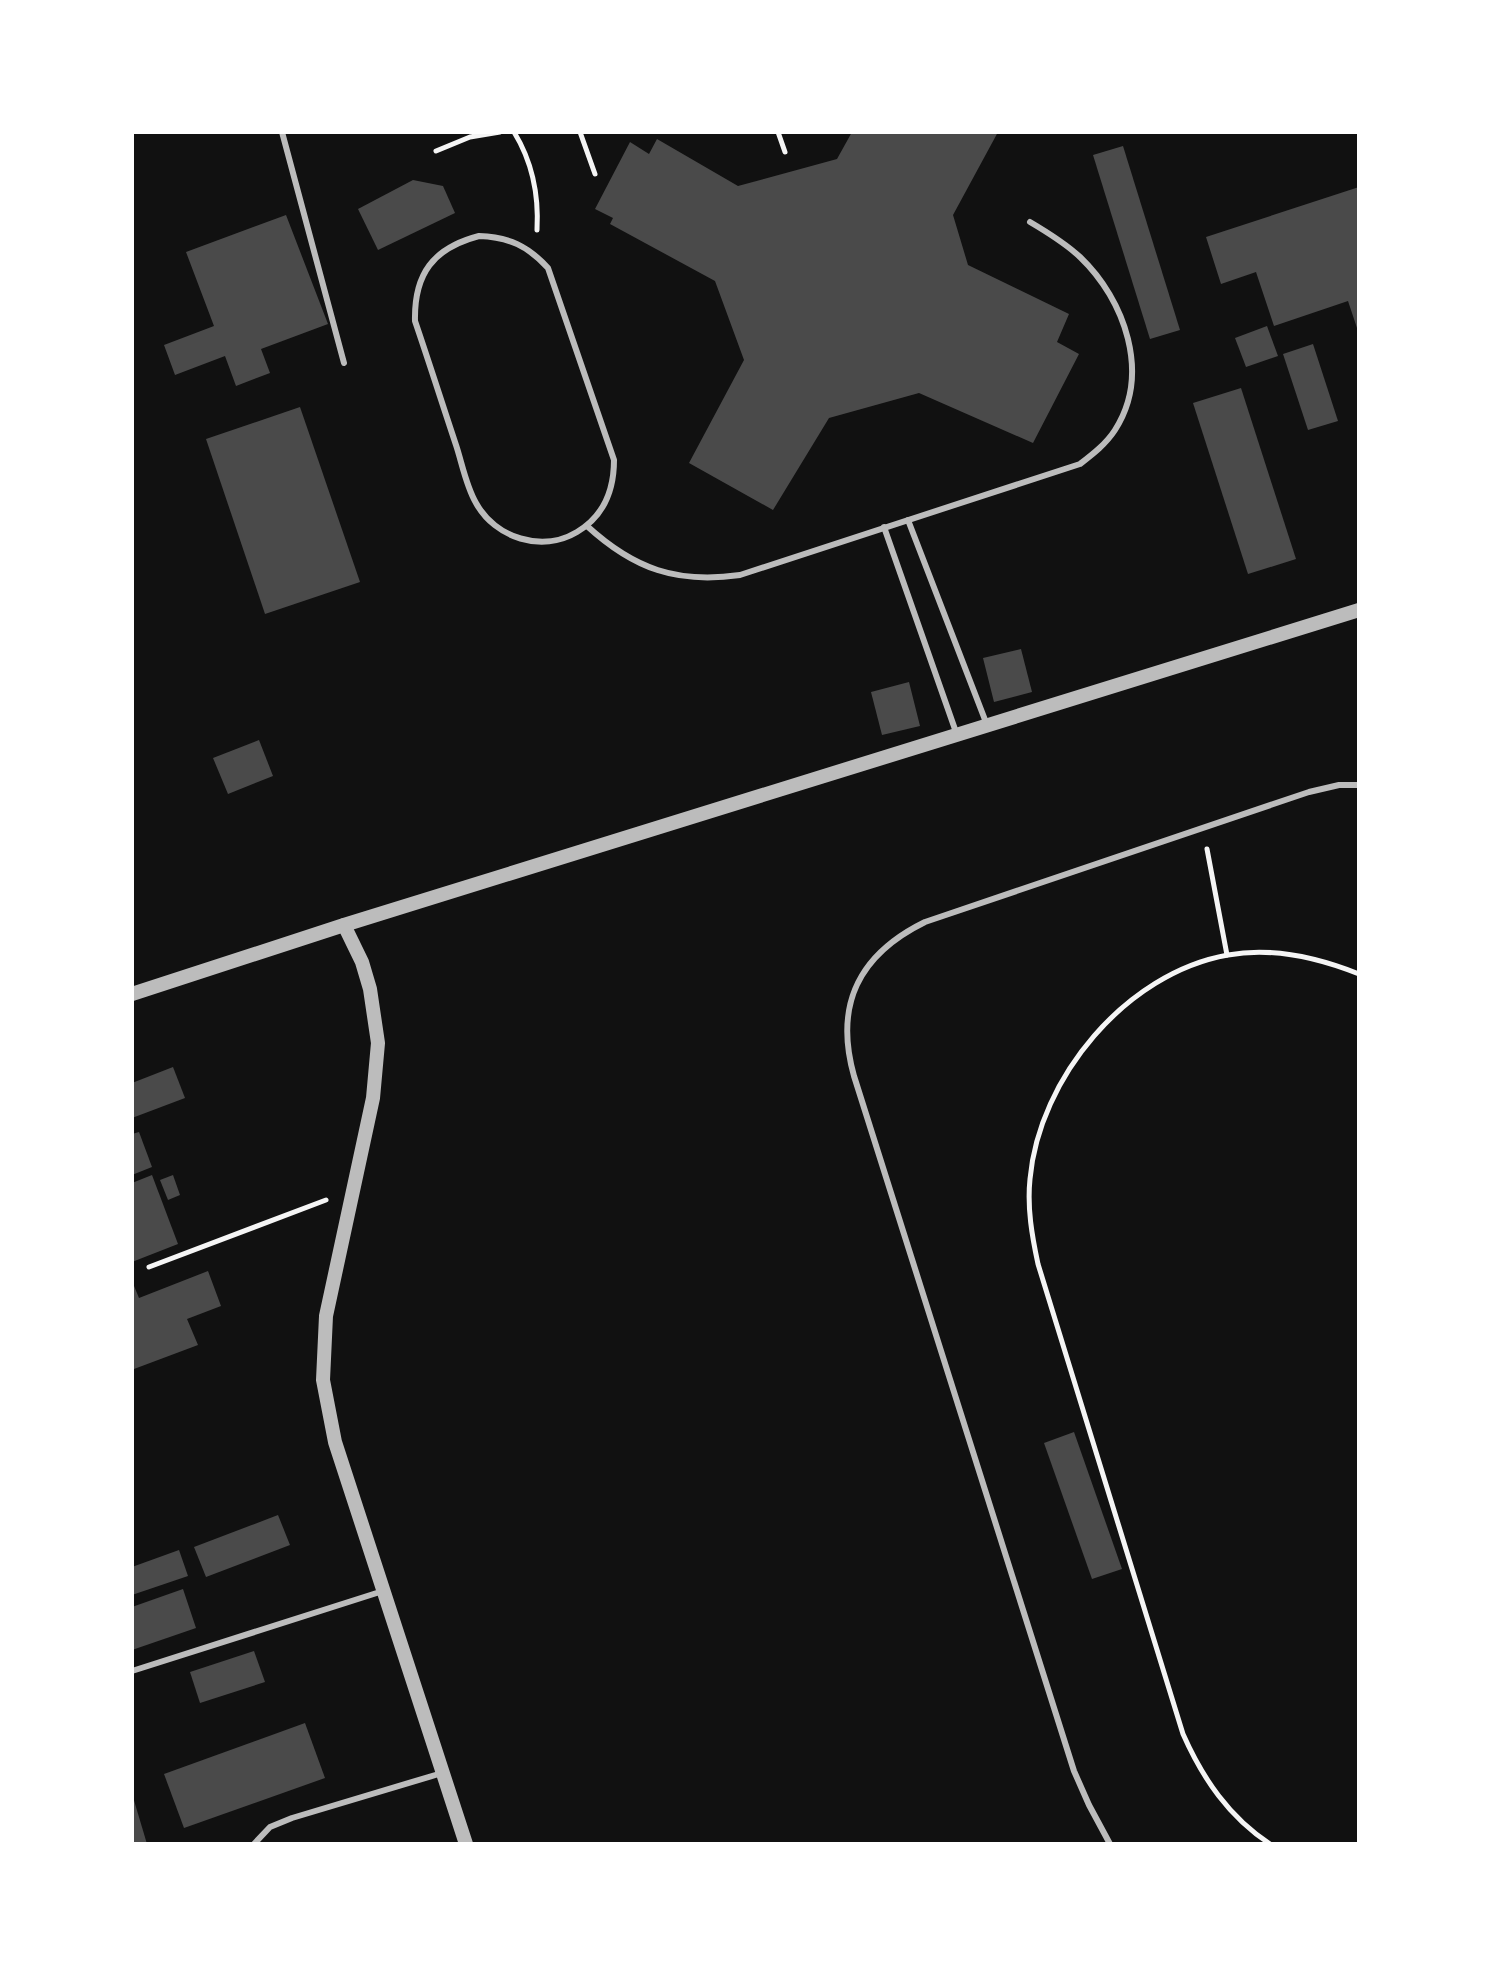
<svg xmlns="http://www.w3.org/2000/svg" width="1491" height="1976" font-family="Inter,sans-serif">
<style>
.building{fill:#4a4a4a}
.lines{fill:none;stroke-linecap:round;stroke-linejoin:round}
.path{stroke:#f5f5f5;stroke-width:5}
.service{stroke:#bcbcbc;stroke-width:6}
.tertiary{stroke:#bcbcbc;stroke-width:14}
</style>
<rect width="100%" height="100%" fill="#111"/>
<g class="building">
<path d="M852,132H998L953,215L968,265L1069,314L1057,342L1079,354L1033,443L919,393L829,418L773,510L689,463L744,360L715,281L610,224L613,218L595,209L630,142L649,154L657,139L738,186L837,159Z"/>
<path d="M1123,146L1180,330L1150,339L1093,155Z"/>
<path d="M413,180L443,186L455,213L378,250L358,209Z"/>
<path d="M1359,187V334L1348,301L1274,326L1256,272L1221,284L1206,237Z"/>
<path d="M286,215L328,324L261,349L270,373L236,386L225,356L175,375L164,345L214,326L186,252Z"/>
<path d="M1267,326L1278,356L1246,367L1235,338Z"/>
<path d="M1313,344L1338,421L1308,430L1283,354Z"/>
<path d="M1241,388L1296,559L1248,574L1193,403Z"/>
<path d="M300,407L360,582L265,614L206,439Z"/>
<path d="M1021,649L1032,692L994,702L983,658Z"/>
<path d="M909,682L920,726L882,735L871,692Z"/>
<path d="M259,740L273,776L228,794L213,758Z"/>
<path d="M173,1067L185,1098L132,1118V1083Z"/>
<path d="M139,1132L152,1167L132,1175V1134Z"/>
<path d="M152,1175L178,1244L132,1262V1183Z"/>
<path d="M173,1175L180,1195L168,1200L160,1180Z"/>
<path d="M208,1271L221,1306L187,1319L198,1345L134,1369L132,1281L139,1298Z"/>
<path d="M1074,1432L1122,1569L1092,1579L1044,1443Z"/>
<path d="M278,1515L290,1545L206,1577L194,1547Z"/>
<path d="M179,1550L188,1576L132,1595V1567Z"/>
<path d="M183,1589L196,1628L132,1650V1607Z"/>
<path d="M254,1651L265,1682L200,1703L190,1672Z"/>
<path d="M305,1723L325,1778L184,1828L164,1774Z"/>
<path d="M132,1797H133L147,1844H132Z"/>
</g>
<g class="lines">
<g class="path">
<path d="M514,132C533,163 539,195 537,230"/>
<path d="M580,132L595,174"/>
<path d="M778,132L785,152"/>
<path d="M436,151L470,137L500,132"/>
<path d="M1207,849L1227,955"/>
<path d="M149,1267L326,1200"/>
<path d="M1270,1844C1229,1817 1203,1779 1183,1734L1038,1264C1032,1236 1027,1208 1030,1179C1039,1078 1126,973 1228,955C1271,947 1319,958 1359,974"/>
</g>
<g class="service">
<path d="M282,132L344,363"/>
<path d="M479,236C509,237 528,246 548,268L614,460C614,491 604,516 577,532C542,553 495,538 476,503C466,486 462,463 456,445C442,403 429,362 415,321C414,274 433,248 479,236Z"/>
<path d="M908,520L987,725"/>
<path d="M587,526C634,569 677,584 740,575L1080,464C1093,454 1106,444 1115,430C1151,374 1125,300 1080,257C1065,243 1047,232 1030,222"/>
<path d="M884,527L957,735"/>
<path d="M132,1671L383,1591"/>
<path d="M254,1844L270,1827L292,1818L442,1773"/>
<path d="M1110,1844L1089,1805L1074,1771L854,1076C834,1005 858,955 925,922L1309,792L1339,785H1359"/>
</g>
<g class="tertiary">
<path d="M344,925L362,962L370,989L378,1043L373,1098L326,1316L323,1380L335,1442L466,1844"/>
<path d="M132,994L344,925L1359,610"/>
</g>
</g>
<rect width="1491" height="1976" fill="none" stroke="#ffffff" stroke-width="268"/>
</svg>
